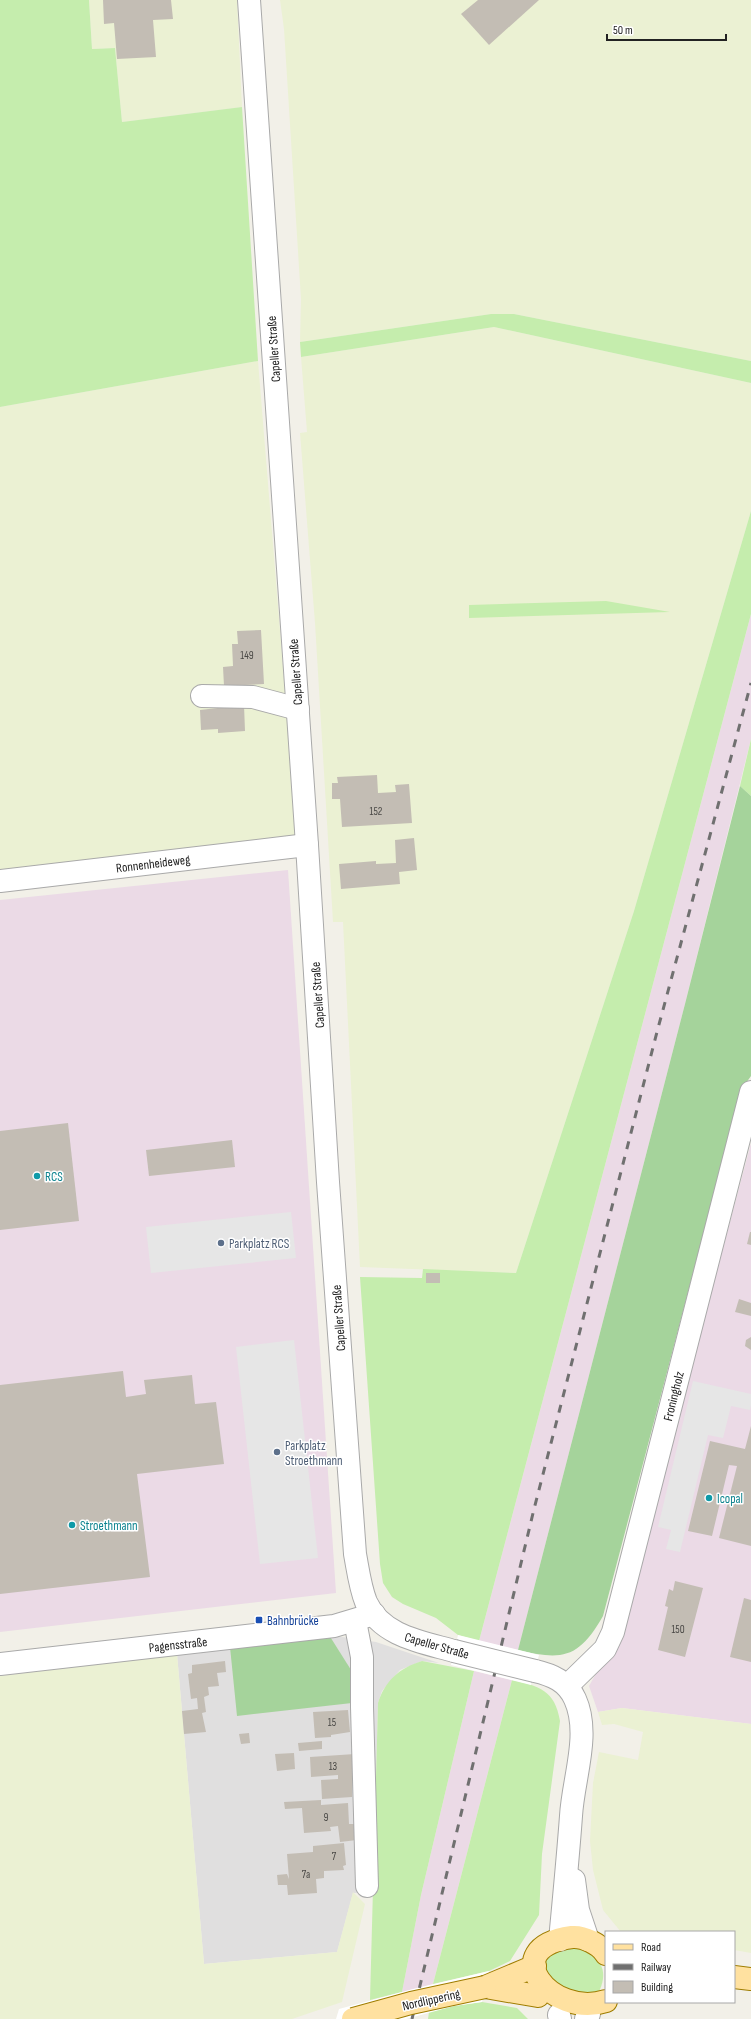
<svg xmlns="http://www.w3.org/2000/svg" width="751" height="2019" font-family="'Sofia Sans Condensed',sans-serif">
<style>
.residential{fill:#e0dfdf}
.industrial{fill:#ebdae6}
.farmland{fill:#ebf1d3}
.grass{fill:#c5edad}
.forest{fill:#a5d39b}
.parking{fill:#e6e6e6}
.pier{fill:#fff}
.building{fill:#c3bdb4}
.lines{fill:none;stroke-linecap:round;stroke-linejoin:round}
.minor-casing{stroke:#a9a9a9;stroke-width:24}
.major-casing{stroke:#9f7d00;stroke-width:24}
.minor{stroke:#fff;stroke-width:22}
.major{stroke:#ffe1a0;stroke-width:22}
.rail{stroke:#707070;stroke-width:3;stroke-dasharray:8 8;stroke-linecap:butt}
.minor-bridge-casing{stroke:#a9a9a9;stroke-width:24;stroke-linecap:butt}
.major-bridge-casing{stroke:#9f7d00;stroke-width:24;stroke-linecap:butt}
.minor-bridge{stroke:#fff;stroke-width:22}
.major-bridge{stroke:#ffe1a0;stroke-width:22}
.culture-dot{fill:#0f9aa8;stroke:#fff;stroke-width:1.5}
.service-dot{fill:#5c6f8a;stroke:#fff;stroke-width:1.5}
.transit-dot{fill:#1a4fb4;stroke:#fff;stroke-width:1.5}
.labels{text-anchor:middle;stroke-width:3;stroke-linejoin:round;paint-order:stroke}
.number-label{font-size:11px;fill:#4a4946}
.street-label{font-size:13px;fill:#222;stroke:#fff}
.culture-label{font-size:13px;fill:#0d838f;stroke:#fff;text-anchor:start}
.service-label{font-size:13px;fill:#4e5e75;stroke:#fff;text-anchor:start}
.transit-label{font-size:13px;fill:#164399;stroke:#fff;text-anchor:start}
</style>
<rect width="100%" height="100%" fill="#f2f0e8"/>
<path class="residential" d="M329,1635L376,1642L439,1663L422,1661L400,1670L382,1691L378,1703L373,1893H353L337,1952L204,1964L177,1654Z"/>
<g class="industrial">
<path d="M751,614V739L685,1004L518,1650L479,1641Z"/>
<path d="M288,870L336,1593L0,1632V900Z"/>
<path d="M751,1143V1724L622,1708L598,1712L589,1686L597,1672L617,1648Z"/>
<path d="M474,1671L512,1680L433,1984L402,1992L421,1895Z"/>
</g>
<g class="farmland">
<path d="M89,0H237L242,107L122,122L115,48L92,49Z"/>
<path d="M280,0H751V361L514,314H491L300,342L301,299L284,29Z"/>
<path d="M494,327L751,383V511L634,911L516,1273L360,1267L343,922H333L315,623L300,433L307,432L301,357Z"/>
<path d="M258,361L297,838L0,872V407Z"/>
<path d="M177,1654L204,1964L337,1952L353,1892L365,1904L342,2002L292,2019H0V1676Z"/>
<path d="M622,1708L751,1724V1953L734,1950V1932H621L603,1910L593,1870L590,1841L593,1783L599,1752L638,1760L643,1732L614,1724L602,1725L598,1712Z"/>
</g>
<g class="grass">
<path d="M0,0H89L92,49L115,48L122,122L242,107L258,361L0,407Z"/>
<path d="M491,314H514L751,361V383L494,327L301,357L300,342Z"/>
<path d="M751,511V614L479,1641L458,1635L436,1618L403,1604L392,1597L383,1583L380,1564L360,1277L422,1278L423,1269L516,1273L634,911Z"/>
<path d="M606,601L670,612L469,618V605Z"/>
<path d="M751,739V796L740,786Z"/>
<path d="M422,1661L474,1671L421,1895L402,1992L370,2000L378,1703C385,1681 399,1668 422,1661Z"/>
<path d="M512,1680C539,1686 555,1690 560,1721L542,1854L539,1915L510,1961L489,1971L433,1984Z"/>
<path d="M583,1947C602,1961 609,1971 598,1994L576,2007L542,1968L545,1960L557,1948Z"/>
<path d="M482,2002L517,2008L528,2019H428L429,2012L454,2006Z"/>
</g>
<g class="forest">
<path d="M740,786L751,796V1076L741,1090L603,1616C579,1658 563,1661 518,1650L685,1004Z"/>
<path d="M329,1635L358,1681L352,1703L237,1716L230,1647Z"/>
</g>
<g class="parking">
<path d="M291,1212L296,1258L151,1273L146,1227Z"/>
<path d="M294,1340L318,1558L260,1564L236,1347Z"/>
<path d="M693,1381L751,1394V1405L750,1410L731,1406L723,1438L708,1435L680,1552L666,1549L671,1530L658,1527Z"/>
</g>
<g class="pier">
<path d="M458,1635L539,1655L531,1685L451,1665Z"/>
<path d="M489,1971L482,2002L454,2006L406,2019H336L339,2009L413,1989Z"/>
</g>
<g class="building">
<path d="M103,0H171L173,19L153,20L156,57L117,59L114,23L104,24Z"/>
<path d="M478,0H539L489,45L461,14Z"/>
<path d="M261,630L264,684L224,686L223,667L233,666L232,644H238L237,631Z"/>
<path d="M244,705L245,731L218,733V729L201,730L200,710Z"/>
<path d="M377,775L378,793L396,792L395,785L409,784L412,823L342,827L340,799H332V783H338L337,777Z"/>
<path d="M414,838L417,870L399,872L400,884L341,889L339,864L376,861V864L396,863L395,840Z"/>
<path d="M68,1123L79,1221L0,1230V1131Z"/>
<path d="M232,1140L235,1167L149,1176L146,1150Z"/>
<path d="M750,1232H751V1245L747,1244Z"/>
<rect x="426" y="1273" width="14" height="10"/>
<path d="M739,1299L751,1303V1316L735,1312Z"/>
<path d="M751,1337V1350L745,1346L746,1340Z"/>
<path d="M123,1371L126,1397L146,1394L144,1380L192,1375L195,1404L216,1402L224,1464L137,1474L150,1577L0,1594V1385Z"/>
<path d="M751,1426V1546L719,1538L737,1466L729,1465L712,1536L688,1531L710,1441L745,1449Z"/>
<path d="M675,1581L703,1588L685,1657L658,1650L668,1607L665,1606L669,1589L673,1591Z"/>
<path d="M744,1598L751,1600V1662L730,1657Z"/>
<path d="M225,1661L226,1672L217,1673L219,1686L208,1687L209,1695L204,1697L206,1712L202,1713L206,1732L184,1734L182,1711L198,1709L197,1698L191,1699L188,1674L192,1673V1665Z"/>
<path d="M348,1710L350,1732L331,1735V1737L315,1738L313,1712Z"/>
<path d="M249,1733L250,1743L241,1744L239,1734Z"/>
<path d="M322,1741V1749L299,1751L298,1743Z"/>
<path d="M294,1753L295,1769L277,1771L275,1754Z"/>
<path d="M355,1754L356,1774L352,1775V1797L322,1799L321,1780L338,1779V1775L311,1777L310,1757Z"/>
<path d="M321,1800V1805L348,1803L349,1824H356L357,1840L340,1842L338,1826L330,1827L331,1831L304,1833L302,1808L285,1809L284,1802Z"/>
<path d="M344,1843L346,1865L343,1866L344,1870L324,1871V1878L316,1879L317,1893L288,1895L287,1885H278L277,1875L287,1874L289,1879L287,1854L313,1852V1846Z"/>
</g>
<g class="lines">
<g class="minor-casing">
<g id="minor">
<path d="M249,0L307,845L328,1182L355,1554C358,1570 360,1587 366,1602C381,1636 422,1642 454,1651"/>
<path d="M202,696L253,697L298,709"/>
<path d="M0,881L307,845"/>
<path d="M355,1621L362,1657V1707L367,1886"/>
<path d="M0,1664L334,1626L374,1614"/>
<path d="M535,1671C552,1675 567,1681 575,1699C591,1734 573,1779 571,1816C568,1857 564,1898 560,1940"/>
<path d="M567,1686L605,1649L613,1632L751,1092"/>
<path d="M574,1880L578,1910L588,1940"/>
<path d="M559,2015L560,2019"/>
<path d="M586,2019L589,2014"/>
</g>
</g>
<g class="major-casing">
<g id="major">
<path d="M606,1954C600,1944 583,1936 572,1937C494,1948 551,2019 606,2001"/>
<path d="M734,1977L751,1979"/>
<path d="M485,1987L535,1966"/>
<path d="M485,1987L538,1996"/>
</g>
</g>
<use href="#minor" class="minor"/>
<use href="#major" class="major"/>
<path class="rail" d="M412,2019L534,1509L657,1032L751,683"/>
<g class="minor-bridge-casing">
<path id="minor-bridge" d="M454,1651L535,1671"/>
</g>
<g class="major-bridge-casing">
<path id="major-bridge" d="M353,2019L411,2003L485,1987"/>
</g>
<use href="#minor-bridge" class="minor-bridge"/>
<use href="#major-bridge" class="major-bridge"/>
</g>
<g class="culture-dot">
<circle cx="37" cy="1176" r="4"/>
<circle cx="709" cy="1498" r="4"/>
<circle cx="72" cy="1525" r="4"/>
</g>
<g class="service-dot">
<circle cx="221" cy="1243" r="4"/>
<circle cx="277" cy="1452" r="4"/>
</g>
<rect class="transit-dot" x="255" y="1616" width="8" height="8" rx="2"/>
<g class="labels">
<g class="number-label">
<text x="247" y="659">149</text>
<text x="376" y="815">152</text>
<text x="678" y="1633">150</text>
<text x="332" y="1726">15</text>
<text x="333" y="1770">13</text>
<text x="326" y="1821">9</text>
<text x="334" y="1860">7</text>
<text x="306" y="1878">7a</text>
</g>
<g class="street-label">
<text transform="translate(273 349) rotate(-94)" y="5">Capeller Straße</text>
<text transform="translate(295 672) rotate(-94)" y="5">Capeller Straße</text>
<text transform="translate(153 863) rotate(-7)" y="5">Ronnenheideweg</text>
<text transform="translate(317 995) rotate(-94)" y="5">Capeller Straße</text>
<text transform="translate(338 1318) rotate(-94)" y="5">Capeller Straße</text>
<text transform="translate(673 1396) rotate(-76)" y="5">Froningholz</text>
<text transform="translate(178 1644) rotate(-6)" y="5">Pagensstraße</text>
<text transform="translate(437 1645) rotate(16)" y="5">Capeller Straße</text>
<text transform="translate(431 1999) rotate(-13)" y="5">Nordlippering</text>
</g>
<g class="culture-label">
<text x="45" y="1181">RCS</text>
<text x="717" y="1503">Icopal</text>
<text x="80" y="1530">Stroethmann</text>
</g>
<g class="service-label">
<text x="229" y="1248">Parkplatz RCS</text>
<text x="285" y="1450">Parkplatz<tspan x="285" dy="15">Stroethmann</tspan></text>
</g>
<g class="transit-label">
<text x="267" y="1625">Bahnbrücke</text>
</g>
</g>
<rect x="605" y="1931" width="130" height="72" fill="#ffffff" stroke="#a7a7a7"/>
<rect x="613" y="1944" width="20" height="6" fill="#ffe1a0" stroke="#a7a7a7"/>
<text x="641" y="1951" font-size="12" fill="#222222">Road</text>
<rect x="613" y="1964" width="20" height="6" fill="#707070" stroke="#a7a7a7"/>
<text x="641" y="1971" font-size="12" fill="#222222">Railway</text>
<rect x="613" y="1981" width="20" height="12" fill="#c3bdb4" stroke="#a7a7a7"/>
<text x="641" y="1991" font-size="12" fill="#222222">Building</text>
<path d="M607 34v6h119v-6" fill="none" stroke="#222222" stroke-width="2"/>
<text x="613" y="34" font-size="12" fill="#222222" stroke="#ffffff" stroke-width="3" paint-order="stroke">50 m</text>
</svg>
